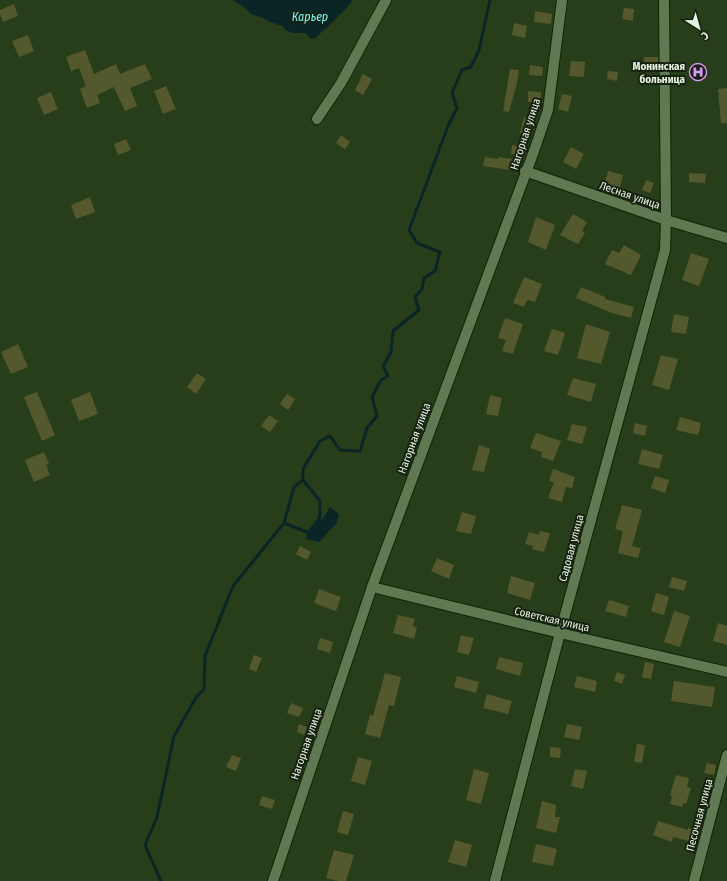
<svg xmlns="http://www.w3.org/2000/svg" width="727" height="881" font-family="'Fira Sans Condensed',sans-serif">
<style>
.water{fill:#0a2525}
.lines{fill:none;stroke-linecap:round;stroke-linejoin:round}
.stream{stroke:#0a2525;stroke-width:3}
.building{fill:#53592d}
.street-casing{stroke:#102402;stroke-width:12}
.street{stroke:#607952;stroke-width:10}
.labels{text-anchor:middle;stroke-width:4;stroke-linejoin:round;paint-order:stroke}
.poi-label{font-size:11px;font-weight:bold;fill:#e5f3de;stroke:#172112;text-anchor:end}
.street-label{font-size:11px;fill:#e5f3de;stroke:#172112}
.water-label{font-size:12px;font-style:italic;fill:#79fafa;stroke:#172112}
</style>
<rect width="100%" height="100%" fill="#283e1a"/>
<g class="water">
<path d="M233,0H352L351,3L334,21L314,39L310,38L305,33H292L286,30L282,26L270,22L263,18L251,14L245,8Z"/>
<path d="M330,507L339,514L337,523L319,542L306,539L307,532L320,515L322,520Z"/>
</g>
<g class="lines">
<g class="stream">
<path d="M303,480L320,501V515L319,518"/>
<path d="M284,523L307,532L310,531"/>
<path d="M161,881L145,845L157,817L174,736L197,696L204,689L205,656L233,586L284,523L294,487L303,480V469L320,441L330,436L340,450L360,451L367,428L377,416L372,397L381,380L388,376L383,366L391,352L393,331L419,310L415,297L422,289L424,278L435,271L440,252L417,243L409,230L448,126L457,108L452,93L462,70L471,67L479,50L490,0"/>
</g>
</g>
<g class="building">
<path d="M14,4L18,16L3,22L0,14V10Z"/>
<path d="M624,8L634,9L633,21L622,19Z"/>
<path d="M535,11L552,14L551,24L534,22Z"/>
<path d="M514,23L527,26L525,38L512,35Z"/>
<path d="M28,35L34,51L19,57L12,41Z"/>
<path d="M85,50L94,74L116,64L120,74L145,64L152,79L130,88L137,106L125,111L114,87L97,95L100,103L87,108L80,89L86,86L79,68L71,71L66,57Z"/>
<rect x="644" y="57" width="14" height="9"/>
<path d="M571,61L585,62L584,77L569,76Z"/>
<path d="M530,65L543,67L542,76L529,75Z"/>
<path d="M510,69L519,70L517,83L509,112L503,111Z"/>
<path d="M608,71L618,72L617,81L607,79Z"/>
<path d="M363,74L372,79L363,95L355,90Z"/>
<path d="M166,86L176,109L163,114L154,91Z"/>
<path d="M727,88V123H721L718,89Z"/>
<path d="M528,91L541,92V102H528Z"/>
<path d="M51,92L58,109L44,115L37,98Z"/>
<path d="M562,94L572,96L568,112L558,109Z"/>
<path d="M524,117L533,119L529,135L520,133Z"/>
<path d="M341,135L350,142L345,149L336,143Z"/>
<path d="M126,139L131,150L118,155L114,144Z"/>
<path d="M512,145L522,147L520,155L511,154Z"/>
<path d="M571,147L584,154L576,169L563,162Z"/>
<path d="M485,157L498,159L499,157L512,159L510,170L483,166Z"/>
<path d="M608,171L623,175L619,190L604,186Z"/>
<path d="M689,173L706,174L705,183L689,182Z"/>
<path d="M646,180L654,183L650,193L642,190Z"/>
<path d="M90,197L95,212L76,219L71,205Z"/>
<path d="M573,214L587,222L582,231L585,233L578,244L560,235Z"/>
<path d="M536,217L555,225L546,250L528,242Z"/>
<path d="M624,245L641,255L631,275L605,264L612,250L619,253Z"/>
<path d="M691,253L709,259L699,286L682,280Z"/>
<path d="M524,277L542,284L535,302L527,300L524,307L513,303Z"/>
<path d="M581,287L605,297V299L634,307L631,318L612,313L576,298Z"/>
<path d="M674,314L689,317L686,334L671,332Z"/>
<path d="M505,318L523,324L513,354L502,351L506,340L498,338Z"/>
<path d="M586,324L610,332L601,364L577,358Z"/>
<path d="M552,329L565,333L558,355L544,351Z"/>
<path d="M18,344L28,367L11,374L1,352Z"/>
<path d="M661,355L678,359L669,390L652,385Z"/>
<path d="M197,373L206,379L196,394L187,387Z"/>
<path d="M573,378L596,384L591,402L567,395Z"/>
<path d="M37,392L55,435L42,441L24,397Z"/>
<path d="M90,392L98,414L79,421L71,400Z"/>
<path d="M287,394L295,399L288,410L280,404Z"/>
<path d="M490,395L502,398L498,416L486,414Z"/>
<path d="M269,415L278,421L270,432L261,426Z"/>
<path d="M680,417L701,423L698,435L676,430Z"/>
<path d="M635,423L647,426L645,436L633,433Z"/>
<path d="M572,424L587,427L582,444L567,440Z"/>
<path d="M536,433L561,441L553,461L541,457L542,452L530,448Z"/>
<path d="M479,445L490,449L484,472L472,470Z"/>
<path d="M642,449L663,455L659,469L638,464Z"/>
<path d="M44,452L49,464L46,465L50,475L34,482L25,460Z"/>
<path d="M553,469L575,477L572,488L566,487L562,502L548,498L554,482L549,481Z"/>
<path d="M655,476L669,480L665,493L651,488Z"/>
<path d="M622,505L642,510L632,546L641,548L638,558L618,553L623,531L615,529Z"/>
<path d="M462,512L476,516L471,534L456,531Z"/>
<path d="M540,531L550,533L544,552L532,549L533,546L525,544L529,532L539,535Z"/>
<path d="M300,546L311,552L307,560L296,554Z"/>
<path d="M437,558L454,565L449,579L431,571Z"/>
<path d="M511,576L535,583L530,600L507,593Z"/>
<path d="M672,577L687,581L684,591L669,587Z"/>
<path d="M319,589L341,597L336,611L314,603Z"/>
<path d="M656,593L669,597L664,615L651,611Z"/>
<path d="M609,600L629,606L626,617L605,611Z"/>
<path d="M674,611L690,616L680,647L664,642Z"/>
<path d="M398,615L415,619L413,626L417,628L414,639L393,633Z"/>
<path d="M718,623L727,626V645L713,641Z"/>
<path d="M461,635L474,638L469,655L457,652Z"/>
<path d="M320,638L333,642L330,653L317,649Z"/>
<path d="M254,655L262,658L256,672L249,669Z"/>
<path d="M499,657L523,663L520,676L496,669Z"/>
<path d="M645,662L654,664L651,679L642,677Z"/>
<path d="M617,672L625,675L622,684L614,681Z"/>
<path d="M385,673L401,677L394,706L389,705L380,738L365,734L370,715L373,716Z"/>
<path d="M457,676L479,682L476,693L454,687Z"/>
<path d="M577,676L597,681L595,692L574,687Z"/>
<path d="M674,681L715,687L712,707L671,701Z"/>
<path d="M487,694L512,701L508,714L483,708Z"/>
<path d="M291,703L303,708L299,717L287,713Z"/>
<path d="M299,724L307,727L304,735L297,732Z"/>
<path d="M567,724L582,727L579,740L564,737Z"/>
<path d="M637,744L645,745L642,763L634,762Z"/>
<path d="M550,747L561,748L560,758L550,757Z"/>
<path d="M232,755L241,758L236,771L226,767Z"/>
<path d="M358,757L372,761L365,785L351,781Z"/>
<path d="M707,763L716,765L714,775L704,773Z"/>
<path d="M474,769L489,773L481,804L466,800Z"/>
<path d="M575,769L587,771L583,789L571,786Z"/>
<path d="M676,775L689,778L687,787L691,788L686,804L683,803L682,807L670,804L672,796L670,795Z"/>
<path d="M262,796L275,800L272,809L259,805Z"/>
<path d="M542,801L556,805L555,817H560L556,833L536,828Z"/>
<path d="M343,811L354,814L348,835L337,832Z"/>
<path d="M658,821L688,830V828L699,831L696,843L673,837L672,842L653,835Z"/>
<path d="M455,840L472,845L466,867L448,862Z"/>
<path d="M536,844L557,849L553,866L532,862Z"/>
<path d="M334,850L354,855L346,881H338L326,878Z"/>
</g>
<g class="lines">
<g class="street-casing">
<g id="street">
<path d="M317,119L341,83L386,0"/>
<path d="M525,171L666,220L727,238"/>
<path d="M372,587L560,633L727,672"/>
<path d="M273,881L372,587L534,151L548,110L562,0"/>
<path d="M495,881L560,633L665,250L666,220L664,0"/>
<path d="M694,881L727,755"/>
</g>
</g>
<use href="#street" class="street"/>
</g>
<defs>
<g id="hospital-ring" transform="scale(0.9)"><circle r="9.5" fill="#172112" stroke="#da9af7" stroke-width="1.5"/><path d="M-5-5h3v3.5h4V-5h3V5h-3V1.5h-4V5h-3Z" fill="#da9af7"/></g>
</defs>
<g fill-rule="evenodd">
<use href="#hospital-ring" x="698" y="72"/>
</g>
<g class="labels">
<g class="poi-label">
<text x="685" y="70">Монинская<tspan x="685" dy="13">больница</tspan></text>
</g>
<g class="street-label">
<text transform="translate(525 134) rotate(-72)" y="4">Нагорная улица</text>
<text transform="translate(630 195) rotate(19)" y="4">Лесная улица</text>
<text transform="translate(414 438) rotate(-70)" y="4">Нагорная улица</text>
<text transform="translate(571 548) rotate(-75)" y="4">Садовая улица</text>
<text transform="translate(552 619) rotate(13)" y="4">Советская улица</text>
<text transform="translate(306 744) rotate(-71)" y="4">Нагорная улица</text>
<text transform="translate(699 815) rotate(-75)" y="4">Песочная улица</text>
</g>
<g class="water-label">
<text x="310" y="21">Карьер</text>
</g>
</g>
<g transform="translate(699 28) rotate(143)" stroke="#172112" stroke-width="3" paint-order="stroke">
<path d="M0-3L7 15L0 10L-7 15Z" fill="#e5f3de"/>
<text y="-6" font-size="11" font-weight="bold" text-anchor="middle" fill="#e5f3de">С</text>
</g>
</svg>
